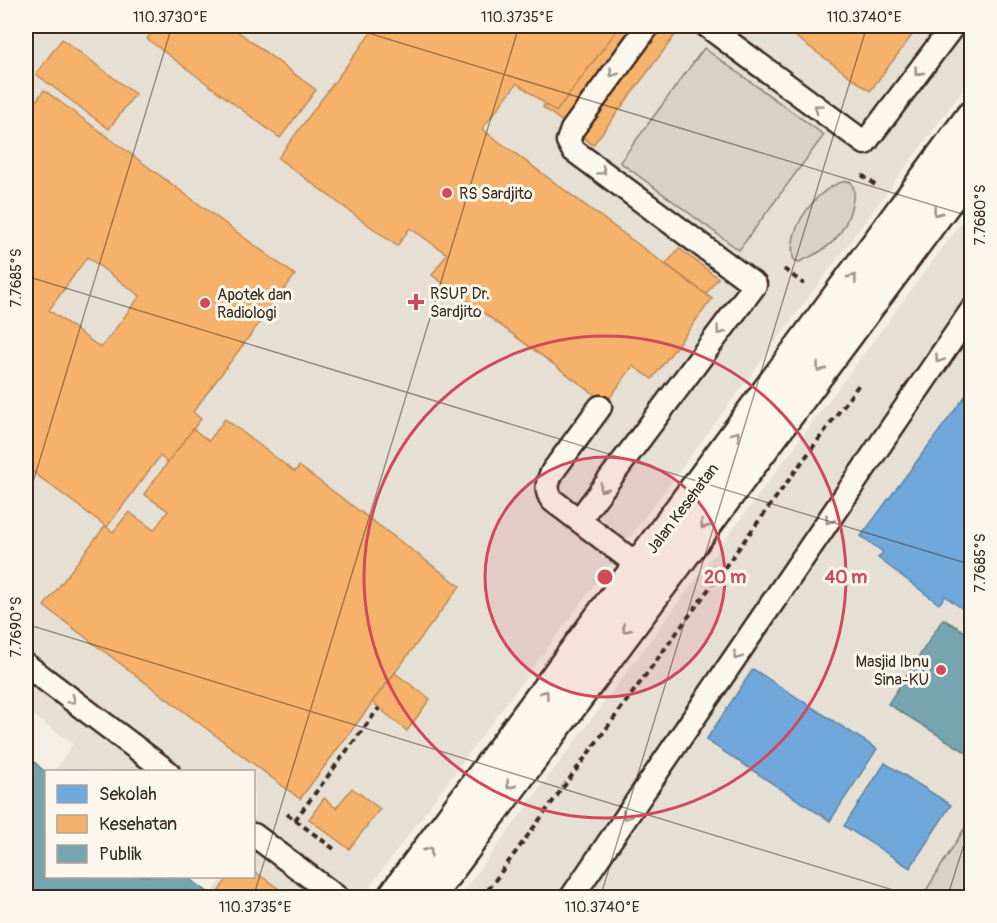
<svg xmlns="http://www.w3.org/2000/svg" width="997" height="923" font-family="Pangolin,sans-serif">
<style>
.built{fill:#e5dfd4}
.green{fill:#d8d1c6;stroke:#8a7e72;stroke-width:1.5}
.schools{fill:#6fa8dc;stroke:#5f82a3;stroke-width:1.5}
.health{fill:#f6b26b;stroke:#be8954;stroke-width:1.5;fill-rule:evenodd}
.public{fill:#76a5af;stroke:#648084;stroke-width:1.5}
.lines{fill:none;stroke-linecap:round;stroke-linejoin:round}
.lane-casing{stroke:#3b2a1e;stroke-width:27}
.secondary-casing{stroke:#3b2a1e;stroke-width:38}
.path{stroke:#3b2a1e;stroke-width:4;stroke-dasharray:6 4.5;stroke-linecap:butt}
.lane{stroke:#fbf7ec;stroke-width:22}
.secondary{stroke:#fbf7ec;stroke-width:33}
.oneway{stroke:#9b9085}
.ticks{fill:none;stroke:#3b2a1e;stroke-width:1.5;stroke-opacity:0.45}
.ring{fill:none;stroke:#d1495b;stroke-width:3}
.poi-dot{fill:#d1495b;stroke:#fbf7ec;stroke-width:2}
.labels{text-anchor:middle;stroke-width:6;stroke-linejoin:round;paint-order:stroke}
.poi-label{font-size:16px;fill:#3b2a1e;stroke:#fbf7ec;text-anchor:start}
.street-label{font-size:16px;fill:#3b2a1e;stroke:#fbf7ec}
.centre{fill:#d1495b;stroke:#fbf7ec;stroke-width:3}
.ring-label{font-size:18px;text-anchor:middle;font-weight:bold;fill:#d1495b;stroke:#fbf7ec;stroke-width:6;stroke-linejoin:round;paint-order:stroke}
.neatline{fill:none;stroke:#3b2a1e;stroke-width:2}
.ticks-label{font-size:15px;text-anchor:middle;fill:#3b2a1e}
</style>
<rect width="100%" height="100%" fill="#f3efe4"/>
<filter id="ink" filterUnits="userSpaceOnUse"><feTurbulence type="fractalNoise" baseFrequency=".0167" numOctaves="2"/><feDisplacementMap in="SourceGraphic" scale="12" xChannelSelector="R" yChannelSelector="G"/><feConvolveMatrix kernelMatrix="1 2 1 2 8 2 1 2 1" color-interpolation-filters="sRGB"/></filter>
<g filter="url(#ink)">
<g class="built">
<path d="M26,26H971V79L362,897H222L213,891L224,877L254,876V772L55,771L73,744L26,710Z"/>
<path d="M971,210V897H459Z"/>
</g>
<g class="green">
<path d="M704,48L824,135L739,250L620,162Z"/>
<path d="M850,181C856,189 854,195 852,204C845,237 828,250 799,262L794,260C784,231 820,181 850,181Z"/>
<path d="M971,818V897H922Z"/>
</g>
<g class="schools">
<path d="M972,387V608L968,613L945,596L939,604L878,558L883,552L861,536Z"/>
<path d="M753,669L877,749L830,821L706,740Z"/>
<path d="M885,763L951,805L910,868L844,826Z"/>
</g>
<g class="health">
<path d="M158,26H235L233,28L316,90L280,138L147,39Z"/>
<path d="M376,26H620L556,112L517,83L482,129L712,299L652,379L633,366L606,403L432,275L447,254L410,228L397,246L278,158Z"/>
<path d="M620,26H682L593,145L543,107L545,104L556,112Z"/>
<path d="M781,26H919L870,91Z"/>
<path d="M62,39L135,94L109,129L36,74Z"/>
<path d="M44,90L295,275L193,412L201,419L193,429L168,463L160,456L107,527L26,467V115ZM87,257L140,296L101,348L49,310Z"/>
<path d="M679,248L718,278L706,294L666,264Z"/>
<path d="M225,419L295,472L299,466L460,586L300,799L44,606L105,526L113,532L129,512L154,530L168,511L144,494L193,429L209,441Z"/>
<path d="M395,673L430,699L407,731L372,702Z"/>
<path d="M352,788L380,809L349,849L309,819L324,798L336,808Z"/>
<path d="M254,871L292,898H226L218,892L229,876H254Z"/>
</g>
<g class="public">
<path d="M943,619L972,636V756L888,704Z"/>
<path d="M26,754L46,773V876H186L216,898H26Z"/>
</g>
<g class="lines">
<g class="lane-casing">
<g id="lane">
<path d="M707,26L865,143L953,26"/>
<path d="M600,407L553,471C547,482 545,490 552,500L639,566"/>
<path d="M579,520L755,285L573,150L568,141L572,130L648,26"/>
<path d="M26,665L168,772"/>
<path d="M254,835L338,898"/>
<path d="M571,898L972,310"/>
</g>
</g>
<g class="secondary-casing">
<g id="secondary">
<path d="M394,898L972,118"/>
<path d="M426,898L972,165"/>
</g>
</g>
<g class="path">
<path d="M862,175L875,185"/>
<path d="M784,269L804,284"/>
<path d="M287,814L334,849V853"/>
<path d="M295,820L379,708"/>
<path d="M482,898L860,383"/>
</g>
<use href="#lane" class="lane"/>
<use href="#secondary" class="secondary"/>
</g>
<defs><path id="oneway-chevron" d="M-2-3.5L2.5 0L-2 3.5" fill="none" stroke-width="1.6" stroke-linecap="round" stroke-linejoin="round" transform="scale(1.5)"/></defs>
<g class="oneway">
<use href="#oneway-chevron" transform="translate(918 72) rotate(127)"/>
<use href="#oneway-chevron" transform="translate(613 73) rotate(126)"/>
<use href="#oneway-chevron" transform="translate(818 108) rotate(-143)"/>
<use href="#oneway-chevron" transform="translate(602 171) rotate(37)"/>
<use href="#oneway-chevron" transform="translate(937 212) rotate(127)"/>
<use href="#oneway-chevron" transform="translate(853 278) rotate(-53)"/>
<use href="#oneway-chevron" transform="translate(720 331) rotate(127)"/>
<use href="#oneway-chevron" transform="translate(939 359) rotate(124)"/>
<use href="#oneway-chevron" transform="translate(820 368) rotate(127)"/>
<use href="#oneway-chevron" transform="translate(736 435) rotate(-53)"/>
<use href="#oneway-chevron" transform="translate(603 488) rotate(127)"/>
<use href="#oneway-chevron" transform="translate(829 520) rotate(124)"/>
<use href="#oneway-chevron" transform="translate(704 525) rotate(127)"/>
<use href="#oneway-chevron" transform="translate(626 629) rotate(127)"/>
<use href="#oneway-chevron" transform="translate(737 656) rotate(125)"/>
<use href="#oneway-chevron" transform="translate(545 694) rotate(-53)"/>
<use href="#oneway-chevron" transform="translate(72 700) rotate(37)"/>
<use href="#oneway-chevron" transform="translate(510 785) rotate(127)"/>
<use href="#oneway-chevron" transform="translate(626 816) rotate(125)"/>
<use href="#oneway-chevron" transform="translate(429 851) rotate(-53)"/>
</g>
</g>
<path class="ticks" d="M345,26L972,217M26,276L972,565M26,505L172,26M26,624L919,898M253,898L519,26M600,898L867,26M947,898L972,819"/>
<circle cx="605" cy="577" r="120" fill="#d1495b" fill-opacity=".12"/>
<g class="ring">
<circle cx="605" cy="577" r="120"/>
<circle cx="605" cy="577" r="241"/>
</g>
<g class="poi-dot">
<circle cx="447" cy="193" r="6"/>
<path d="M413 293h6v6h6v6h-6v6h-6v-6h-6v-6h6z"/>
<circle cx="205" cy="303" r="6"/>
<circle cx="941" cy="670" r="6"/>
</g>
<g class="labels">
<g class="poi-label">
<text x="459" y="199">RS Sardjito</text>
<text x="430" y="299">RSUP Dr.<tspan x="430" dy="18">Sardjito</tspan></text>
<text x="217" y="300">Apotek dan<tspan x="217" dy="18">Radiologi</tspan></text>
<text x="929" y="667" text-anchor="end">Masjid Ibnu<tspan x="929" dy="18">Sina-KU</tspan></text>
</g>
<g class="street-label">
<text transform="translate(682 508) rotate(-53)" y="6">Jalan Kesehatan</text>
</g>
</g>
<circle cx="605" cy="577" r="9" class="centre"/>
<g class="ring-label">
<text x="725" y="583">20 m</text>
<text x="846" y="583">40 m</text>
</g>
<rect width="997" height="923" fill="none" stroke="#fbf7ec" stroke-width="66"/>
<rect x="45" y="770" width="210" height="108" fill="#fbf7ec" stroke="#aea59a" stroke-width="1.5"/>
<rect x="57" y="785" width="30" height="18" fill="#6fa8dc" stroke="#aea59a" stroke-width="1.5"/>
<text x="99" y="800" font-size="18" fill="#3b2a1e">Sekolah</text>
<rect x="57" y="815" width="30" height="18" fill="#f6b26b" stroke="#aea59a" stroke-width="1.5"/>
<text x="99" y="830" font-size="18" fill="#3b2a1e">Kesehatan</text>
<rect x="57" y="845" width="30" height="18" fill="#76a5af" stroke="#aea59a" stroke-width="1.5"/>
<text x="99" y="860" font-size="18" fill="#3b2a1e">Publik</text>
<rect x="33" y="33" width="931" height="857" class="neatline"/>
<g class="ticks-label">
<text x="170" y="22">110.3730°E</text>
<text x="517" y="22">110.3735°E</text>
<text x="864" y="22">110.3740°E</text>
<text transform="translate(980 215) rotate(-90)" y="5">7.7680°S</text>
<text transform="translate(16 278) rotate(-90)" y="5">7.7685°S</text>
<text transform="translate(980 563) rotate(-90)" y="5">7.7685°S</text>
<text transform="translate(16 627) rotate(-90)" y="5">7.7690°S</text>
<text x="255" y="912">110.3735°E</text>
<text x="602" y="912">110.3740°E</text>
</g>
</svg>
